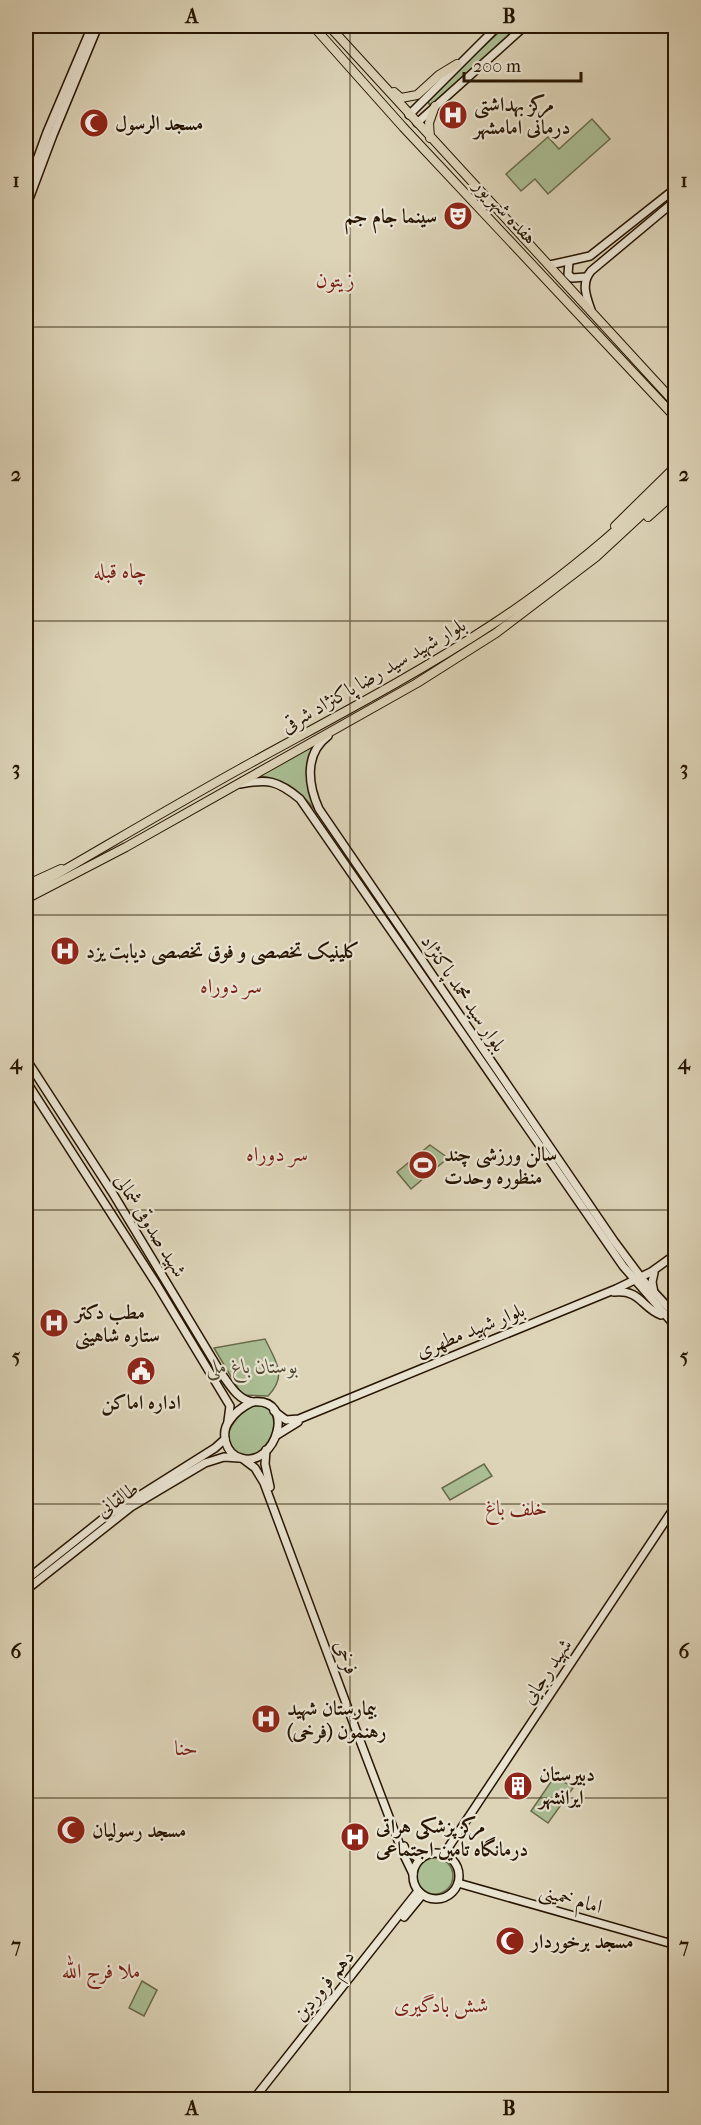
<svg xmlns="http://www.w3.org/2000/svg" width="701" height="2125" font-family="'IM FELL French Canon',Amiri,serif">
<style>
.green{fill:#aabe94;stroke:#686a4a;stroke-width:1.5}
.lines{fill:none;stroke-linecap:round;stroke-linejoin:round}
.secondary-casing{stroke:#271501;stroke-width:10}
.primary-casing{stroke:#271501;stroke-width:10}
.secondary{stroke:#e9e3d1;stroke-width:7}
.primary{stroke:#ddd4b8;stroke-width:8}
.grid{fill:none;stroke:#271501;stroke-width:1.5;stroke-opacity:0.55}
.labels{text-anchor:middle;stroke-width:4.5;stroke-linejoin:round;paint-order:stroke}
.poi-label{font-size:20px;font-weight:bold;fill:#271501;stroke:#e9e3d1;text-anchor:start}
.street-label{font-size:20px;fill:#271501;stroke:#e9e3d1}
.park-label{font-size:20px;font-style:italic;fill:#4e482d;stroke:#e9e3d1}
.neighbourhood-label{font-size:21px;fill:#7a1f14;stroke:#e9e3d1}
.neatline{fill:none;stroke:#271501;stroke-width:2}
.grid-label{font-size:20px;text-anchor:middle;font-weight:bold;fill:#271501}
</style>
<rect width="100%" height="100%" fill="#ddd4b8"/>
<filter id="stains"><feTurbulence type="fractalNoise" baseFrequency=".00333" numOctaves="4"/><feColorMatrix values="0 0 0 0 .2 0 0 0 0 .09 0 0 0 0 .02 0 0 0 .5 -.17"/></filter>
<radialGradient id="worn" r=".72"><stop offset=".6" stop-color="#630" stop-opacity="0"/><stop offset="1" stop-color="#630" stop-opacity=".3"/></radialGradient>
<g class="green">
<path d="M506,26H518L433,105L429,104L428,101L461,67Z"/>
<path d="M592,119L610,139L548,194L535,179L521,191L506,174L548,137L559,149Z"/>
<path d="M316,742C305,773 304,780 316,811C296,787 286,779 254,775Z"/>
<path d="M430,1145L448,1158L411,1189L397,1172Z"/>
<path d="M265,1339C276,1362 288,1375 268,1396L242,1395L214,1348Z"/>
<path d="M264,1404C285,1420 270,1450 248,1457L233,1452L227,1438C231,1421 246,1405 264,1404Z"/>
<path d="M484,1464L492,1476L450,1500L442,1488Z"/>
<path d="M555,1776L573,1788L548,1823L531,1811Z"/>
<circle cx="435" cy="1876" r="18"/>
<path d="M142,1981L157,1990L144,2016L129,2008Z"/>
</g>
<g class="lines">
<g class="secondary-casing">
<g id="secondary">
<path d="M409,115L498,26"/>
<path d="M417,123L525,26"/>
<path d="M26,190L47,132L92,26"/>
<path d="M26,207L53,135L98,26"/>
<path d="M569,262L568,274L572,278L586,277"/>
<path d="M550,265L590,256L676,188"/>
<path d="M591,310C586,296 581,283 591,271L676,200"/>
<path d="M328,736C304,754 308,785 319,809L614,1241L643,1280L676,1316"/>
<path d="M240,784C268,779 277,780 300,799L623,1266L676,1327"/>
<path d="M26,1059L112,1192L221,1373C230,1385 237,1399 252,1402"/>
<path d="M26,1081L157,1285L230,1406L228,1421"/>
<path d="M654,1273L652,1282L654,1293"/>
<path d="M614,1292C640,1289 642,1308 661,1315"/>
<path d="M252,1402C298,1396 276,1469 241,1458C225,1454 220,1432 230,1420C235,1412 244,1406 252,1402Z"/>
<path d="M274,1411L286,1420L299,1419L616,1289L651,1272L676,1254"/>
<path d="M277,1435L298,1422"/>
<path d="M266,1450L265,1464L270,1487"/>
<path d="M243,1459L255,1468L264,1483L356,1730L402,1851L413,1874"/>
<path d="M26,1580L104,1518L215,1448L225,1439"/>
<path d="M26,1590L131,1507L205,1463L224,1457L239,1458"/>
<path d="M404,1846L406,1851L420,1859"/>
<circle cx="436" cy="1876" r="23"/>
<path d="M444,1854L676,1505"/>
<path d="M458,1883L676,1945"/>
<path d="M404,1917L422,1895"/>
<path d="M253,2100L418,1891"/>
</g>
</g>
<g class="primary-casing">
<g id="primary">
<path d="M313,26L403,127L676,418"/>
<path d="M329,26L676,404"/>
<path d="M394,92L401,98L417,95L439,75L457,64"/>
<path d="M430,138L429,123L435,106"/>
<path d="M648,517L676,492"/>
<path d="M615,526L676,466"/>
<path d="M26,885L61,869"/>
<path d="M26,892C96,852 166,810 238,770C323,723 411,678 493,624C559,581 619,530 676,475"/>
<path d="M26,899L126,847L417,683L496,633L596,557L676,483"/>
</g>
</g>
<use href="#secondary" class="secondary"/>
<use href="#primary" class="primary"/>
</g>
<path class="grid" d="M350,26V2100M26,327H676M26,621H676M26,915H676M26,1210H676M26,1504H676M26,1798H676"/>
<defs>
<g id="hospital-disc" transform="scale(1.5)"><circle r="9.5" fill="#8f2418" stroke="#e9e3d1"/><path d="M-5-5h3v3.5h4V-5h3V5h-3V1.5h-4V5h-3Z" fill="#fff"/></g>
<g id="mosque-disc" transform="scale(1.5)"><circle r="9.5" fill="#8f2418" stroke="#e9e3d1"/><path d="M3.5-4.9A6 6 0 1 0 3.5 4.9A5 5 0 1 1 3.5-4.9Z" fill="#fff"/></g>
<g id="theatre-disc" transform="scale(1.5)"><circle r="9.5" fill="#8f2418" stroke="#e9e3d1"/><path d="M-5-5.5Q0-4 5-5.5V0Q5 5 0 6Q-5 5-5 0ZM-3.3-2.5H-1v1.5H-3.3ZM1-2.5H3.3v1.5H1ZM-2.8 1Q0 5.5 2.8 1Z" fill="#fff"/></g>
<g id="stadium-disc" transform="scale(1.5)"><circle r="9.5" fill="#8f2418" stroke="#e9e3d1"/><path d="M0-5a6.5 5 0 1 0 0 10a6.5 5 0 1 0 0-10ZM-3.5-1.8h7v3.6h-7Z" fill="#fff"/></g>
<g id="civic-disc" transform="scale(1.5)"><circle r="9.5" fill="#8f2418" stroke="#e9e3d1"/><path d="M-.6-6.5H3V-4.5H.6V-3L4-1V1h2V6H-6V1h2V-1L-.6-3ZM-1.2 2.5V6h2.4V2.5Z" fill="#fff"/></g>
<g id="building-disc" transform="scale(1.5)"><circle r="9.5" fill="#8f2418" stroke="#e9e3d1"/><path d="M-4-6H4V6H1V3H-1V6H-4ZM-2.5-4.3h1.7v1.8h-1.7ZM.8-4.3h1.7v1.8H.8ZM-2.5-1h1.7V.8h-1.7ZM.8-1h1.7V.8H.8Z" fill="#fff"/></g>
</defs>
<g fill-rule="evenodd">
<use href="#hospital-disc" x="453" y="115"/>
<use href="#mosque-disc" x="94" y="123"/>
<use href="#theatre-disc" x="458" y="216"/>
<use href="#hospital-disc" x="65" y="951"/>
<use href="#stadium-disc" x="423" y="1165"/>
<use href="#hospital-disc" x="54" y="1323"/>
<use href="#civic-disc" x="141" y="1371"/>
<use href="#hospital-disc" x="266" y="1719"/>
<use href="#building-disc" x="518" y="1786"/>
<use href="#mosque-disc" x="71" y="1830"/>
<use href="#hospital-disc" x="355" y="1837"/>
<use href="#mosque-disc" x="510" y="1941"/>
</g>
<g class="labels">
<g class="poi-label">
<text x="474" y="111">مرکز بهداشتی<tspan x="474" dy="23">درمانی امامشهر</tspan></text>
<text x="115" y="130">مسجد الرسول</text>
<text x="437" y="223" text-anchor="end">سینما جام جم</text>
<text x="86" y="958">کلینیک تخصصی و فوق تخصصی دیابت یزد</text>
<text x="444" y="1161">سالن ورزشی چند<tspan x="444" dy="23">منظوره وحدت</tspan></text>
<text x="75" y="1319">مطب دکتر<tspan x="75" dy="23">ستاره شاهینی</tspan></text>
<text x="141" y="1409" text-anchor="middle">اداره اماکن</text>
<text x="287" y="1715">بیمارستان شهید<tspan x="287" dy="23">رهنمون (فرخی)</tspan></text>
<text x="539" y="1781">دبیرستان<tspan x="539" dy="23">ایرانشهر</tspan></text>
<text x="376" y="1833">مرکز پزشکی هراتی<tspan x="376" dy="23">درمانگاه تامین اجتماعی</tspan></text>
<text x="92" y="1837">مسجد رسولیان</text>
<text x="531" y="1948">مسجد برخوردار</text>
</g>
<g class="street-label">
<text transform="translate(506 211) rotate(47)" y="7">هفده شهریور</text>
<text transform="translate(373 675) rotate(-30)" y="7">بلوار شهید سید رضا پاکنژاد شرقی</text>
<text transform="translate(464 993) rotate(56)" y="7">بلوار سید محمد پاکنژاد</text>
<text transform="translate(151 1225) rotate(58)" y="7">شهید صدوقی شمالی</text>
<text transform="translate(470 1330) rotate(-22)" y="7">بلوار شهید مطهری</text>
<text transform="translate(117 1499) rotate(-35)" y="7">طالقانی</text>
<text transform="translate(347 1657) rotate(69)" y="7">فرخی</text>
<text transform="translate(546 1671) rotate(-56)" y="7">شهید رجایی</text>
<text transform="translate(571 1898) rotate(16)" y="7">امام خمینی</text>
<text transform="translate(323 1985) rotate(-51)" y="7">دهم فروردین</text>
</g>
<g class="park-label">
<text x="252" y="1373">بوستان باغ ملی</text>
</g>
<g class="neighbourhood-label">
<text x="335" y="287">زیتون</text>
<text x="120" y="578">چاه قبله</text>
<text x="231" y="993">سر دوراه</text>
<text x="277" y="1161">سر دوراه</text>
<text x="516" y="1515">خلف باغ</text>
<text x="186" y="1755">حنا</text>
<text x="101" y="1978">ملا فرج الله</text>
<text x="441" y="2012">شش بادگیری</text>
</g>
</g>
<rect width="701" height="2125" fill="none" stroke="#ddd4b8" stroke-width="66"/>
<path d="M464 72v9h117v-9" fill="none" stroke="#271501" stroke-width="3"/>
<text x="473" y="72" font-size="18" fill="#271501" stroke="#e9e3d1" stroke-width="4.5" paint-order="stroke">200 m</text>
<rect x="33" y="33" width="635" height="2059" class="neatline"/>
<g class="grid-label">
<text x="192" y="23">A</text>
<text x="509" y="23">B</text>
<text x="16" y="187">1</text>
<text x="684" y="187">1</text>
<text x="16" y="481">2</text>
<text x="684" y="481">2</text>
<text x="16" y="775">3</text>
<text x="684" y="775">3</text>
<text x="16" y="1069">4</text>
<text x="684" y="1069">4</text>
<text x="16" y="1363">5</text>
<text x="684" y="1363">5</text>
<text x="16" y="1658">6</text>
<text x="684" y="1658">6</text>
<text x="16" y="1952">7</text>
<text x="684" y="1952">7</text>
<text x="192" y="2115">A</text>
<text x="509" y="2115">B</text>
</g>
<rect width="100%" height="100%" filter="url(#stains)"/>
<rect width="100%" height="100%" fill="url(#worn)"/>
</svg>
